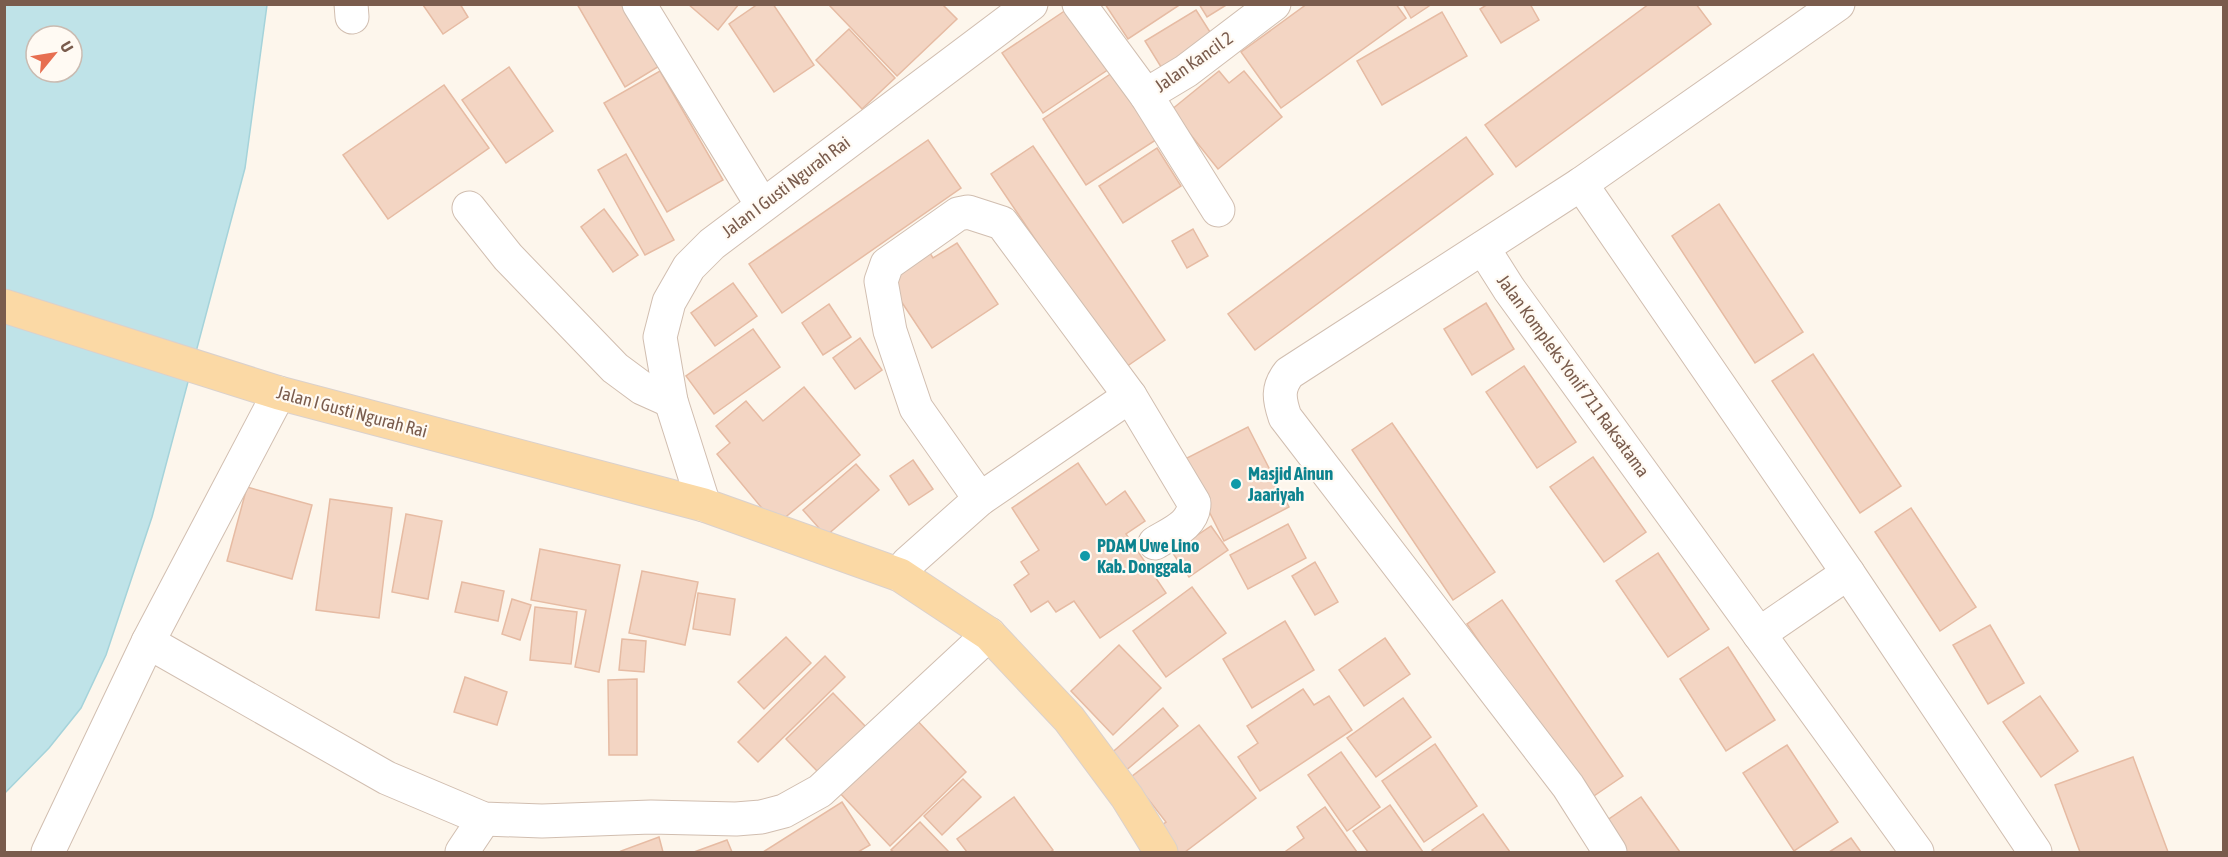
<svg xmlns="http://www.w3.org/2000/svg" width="2228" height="857" font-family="'Asap Condensed',sans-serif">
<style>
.water{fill:#bfe3e8;stroke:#a5d3da;stroke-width:1.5;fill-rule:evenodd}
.building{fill:#f3d5c3;stroke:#e6bba3;stroke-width:1.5}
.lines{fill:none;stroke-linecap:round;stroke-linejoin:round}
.minor-casing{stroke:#d1beb0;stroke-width:35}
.major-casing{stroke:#dad1cd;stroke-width:35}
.minor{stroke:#fff;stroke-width:33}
.major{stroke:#fbd9a5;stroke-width:33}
.culture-dot{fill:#0f9aa8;stroke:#fffaf3;stroke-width:2}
.labels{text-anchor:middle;stroke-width:4.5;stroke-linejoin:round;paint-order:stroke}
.street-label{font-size:18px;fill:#7a5c4d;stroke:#fffaf3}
.culture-label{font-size:18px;font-weight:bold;fill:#0d838f;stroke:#fffaf3;text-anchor:start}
</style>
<rect width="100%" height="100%" fill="#fdf6ec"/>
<path class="water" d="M5,5H267L245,168L152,517L106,655L81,708L49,748L5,793ZM36,36H72V72H36Z"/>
<g class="building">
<path d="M460,4L468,17L443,34L423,5Z"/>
<path d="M577,4H626L661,65L625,87Z"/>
<path d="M688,4H739L718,30Z"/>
<path d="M758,4H773L814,65L774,92L729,24Z"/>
<path d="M942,4L957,19L897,76L829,5Z"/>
<path d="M1105,4H1181L1128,39Z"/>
<path d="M1199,4H1228L1207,17Z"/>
<path d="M1307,4H1396L1406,18L1281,108L1241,52Z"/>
<path d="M1403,4H1432L1411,18Z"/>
<path d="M1488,4H1530L1539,20L1501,43L1480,9Z"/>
<path d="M1649,4H1696L1711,24L1516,167L1485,125Z"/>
<path d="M1069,8L1109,69L1043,113L1002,53Z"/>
<path d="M1196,10L1217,43L1166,75L1145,41Z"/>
<path d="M1442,12L1467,56L1382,105L1357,61Z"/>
<path d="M849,29L895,78L862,109L816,60Z"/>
<path d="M509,67L553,131L506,163L462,100Z"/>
<path d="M1118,69L1162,136L1086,185L1043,119Z"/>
<path d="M660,71L723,180L667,212L604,103Z"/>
<path d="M1219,71L1229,83L1244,71L1282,117L1218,169L1171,110Z"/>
<path d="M444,85L489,148L388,219L343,155Z"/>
<path d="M1466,137L1493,174L1255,350L1228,314Z"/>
<path d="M928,140L961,188L782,313L749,264Z"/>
<path d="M1033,146L1165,340L1123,369L991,174Z"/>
<path d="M1157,148L1181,186L1123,223L1099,186Z"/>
<path d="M626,154L674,240L645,255L598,170Z"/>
<path d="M1719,204L1803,332L1755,363L1672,236Z"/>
<path d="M604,209L638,255L613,272L581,227Z"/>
<path d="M1193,229L1208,256L1187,268L1172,241Z"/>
<path d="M957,243L998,304L932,348L891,286V272L927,248L933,258Z"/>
<path d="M733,283L757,316L715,346L691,313Z"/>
<path d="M1486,303L1514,349L1472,375L1444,329Z"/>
<path d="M829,304L851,337L823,355L802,323Z"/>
<path d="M753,329L780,367L714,414L686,376Z"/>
<path d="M860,338L882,370L855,389L833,358Z"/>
<path d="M1813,354L1901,486L1860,513L1772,381Z"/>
<path d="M1524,366L1576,442L1537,468L1486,392Z"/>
<path d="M804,387L860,455L776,525L717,454L730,443L716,426L746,401L763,421Z"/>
<path d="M1392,423L1495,572L1453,600L1352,450Z"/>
<path d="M1248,427L1289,507L1224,541L1183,460Z"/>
<path d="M1593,457L1646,532L1604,562L1550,487Z"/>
<path d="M913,460L933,489L909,505L890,476Z"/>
<path d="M1078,463L1106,505L1125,491L1145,521L1126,534L1166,593L1100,638L1074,601L1056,612L1048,601L1031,612L1014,585L1029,574L1021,562L1039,550L1012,508Z"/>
<path d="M856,464L879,490L826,536L803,510Z"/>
<path d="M247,487L312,505L292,579L227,561Z"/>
<path d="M330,499L392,508L379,618L316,610Z"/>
<path d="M1911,508L1976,607L1940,631L1875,532Z"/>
<path d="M406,514L442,521L428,599L392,592Z"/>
<path d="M1288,524L1306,558L1248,589L1230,555Z"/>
<path d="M1211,526L1228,550L1189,577L1172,552Z"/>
<path d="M540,549L620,565L599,672L575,667L586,610L531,600Z"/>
<path d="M1658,553L1709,629L1668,657L1616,581Z"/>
<path d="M1315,562L1338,602L1315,615L1292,576Z"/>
<path d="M642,571L698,582L685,645L629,633Z"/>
<path d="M462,582L504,591L498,621L455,612Z"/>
<path d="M1192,587L1226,633L1166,677L1133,631Z"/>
<path d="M698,593L735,599L730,635L693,629Z"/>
<path d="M512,599L531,605L520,640L502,634Z"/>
<path d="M1502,600L1623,776L1588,800L1467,624Z"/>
<path d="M535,607L577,612L571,664L530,660Z"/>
<path d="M1285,621L1314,670L1252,708L1223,659Z"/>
<path d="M1990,625L2024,683L1988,704L1953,645Z"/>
<path d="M786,637L811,663L764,709L738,682Z"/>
<path d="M1385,638L1410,674L1364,706L1339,670Z"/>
<path d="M622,639L646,641L644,672L619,670Z"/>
<path d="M1119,645L1161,688L1113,735L1071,691Z"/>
<path d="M1728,647L1775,720L1726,751L1680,679Z"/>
<path d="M825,656L845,677L758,762L738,742Z"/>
<path d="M465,677L507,692L497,725L454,712Z"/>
<path d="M637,679V755H609L608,680Z"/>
<path d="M1303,689L1314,705L1329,696L1352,730L1260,791L1238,757L1258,743L1247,726Z"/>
<path d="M833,693L866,727L818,772L786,739Z"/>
<path d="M2040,696L2078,751L2041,777L2003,722Z"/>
<path d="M1403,698L1431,737L1376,777L1347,738Z"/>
<path d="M1163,708L1178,726L1123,773L1108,756Z"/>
<path d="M913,716L966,772L890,846L837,790Z"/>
<path d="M1199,725L1256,798L1185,852H1176L1158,828L1166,822L1131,777Z"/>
<path d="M1435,744L1477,806L1424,842L1382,781Z"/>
<path d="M1787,745L1838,822L1794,851L1743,773Z"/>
<path d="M1341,752L1380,807L1347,831L1308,775Z"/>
<path d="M2133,757L2168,852H2080L2055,785Z"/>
<path d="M963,779L981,797L942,835L924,816Z"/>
<path d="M1014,797L1053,850L1050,852H967L957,839Z"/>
<path d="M1641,797L1680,852H1623L1603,823Z"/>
<path d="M842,802L870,845L858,852H763Z"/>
<path d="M1390,805L1423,852H1368L1353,831Z"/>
<path d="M1325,807L1357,852H1287L1286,851L1304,838L1297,827Z"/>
<path d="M1483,814L1510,852H1434L1432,850Z"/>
<path d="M920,822L949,852H894L891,850Z"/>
<path d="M659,837L663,852H622L621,851Z"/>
<path d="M1851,838L1861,852H1829Z"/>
<path d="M727,840L732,852H694Z"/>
</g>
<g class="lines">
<g class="minor-casing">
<g id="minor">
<path d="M351,4L352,17"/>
<path d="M639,4L762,205"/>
<path d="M1079,4L1146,95L1186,71L1274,4"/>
<path d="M1146,95L1218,210"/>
<path d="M1581,184L1848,573L2035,852"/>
<path d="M469,208L508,257L615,368L642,388L671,401"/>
<path d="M1483,248L1509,289L1917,852"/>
<path d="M980,499L916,408L890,331L881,281L887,264L958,214L968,212L1002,223L1130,396L1194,503C1194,525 1171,533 1155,543"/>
<path d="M704,505L671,401L660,337L669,302L689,267L712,244L1031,4"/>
<path d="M900,575L908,563L980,499L1130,396"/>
<path d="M1759,634L1848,573"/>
<path d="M148,642L279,393"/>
<path d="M48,852L148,642L387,778L484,819L542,821L651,817L736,819L761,817L784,811L820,791L989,634"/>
<path d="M462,852L484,819"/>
<path d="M1610,852L1568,786L1285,417C1279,399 1277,388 1289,373L1581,184L1838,4"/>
</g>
</g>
<g class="major-casing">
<path id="major" d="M4,306L279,393L704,505L900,575L989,634L1069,719L1127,797L1161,852"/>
</g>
<use href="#minor" class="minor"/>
<use href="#major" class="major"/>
</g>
<g class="culture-dot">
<circle cx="1236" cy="484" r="6"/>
<circle cx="1085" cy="556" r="6"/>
</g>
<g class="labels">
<g class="street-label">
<text transform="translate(1194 62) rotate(-35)" y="6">Jalan Kancil 2</text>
<text transform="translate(786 187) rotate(-37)" y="6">Jalan I Gusti Ngurah Rai</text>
<text transform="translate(1573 376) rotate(54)" y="6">Jalan Kompleks Yonif 711 Raksatama</text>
<text transform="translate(352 412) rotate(15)" y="6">Jalan I Gusti Ngurah Rai</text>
</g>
<g class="culture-label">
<text x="1248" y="480">Masjid Ainun<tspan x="1248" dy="21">Jaariyah</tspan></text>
<text x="1097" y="552">PDAM Uwe Lino<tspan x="1097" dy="21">Kab. Donggala</tspan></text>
</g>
</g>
<rect width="2228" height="857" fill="none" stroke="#7a5c4d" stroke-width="12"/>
<g transform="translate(54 54) rotate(60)"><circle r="28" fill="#fffaf3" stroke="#cabbb1" stroke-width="1.5"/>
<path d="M0-4.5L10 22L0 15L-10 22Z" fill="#e76f51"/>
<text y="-9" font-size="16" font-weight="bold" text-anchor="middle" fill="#7a5c4d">U</text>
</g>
</svg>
